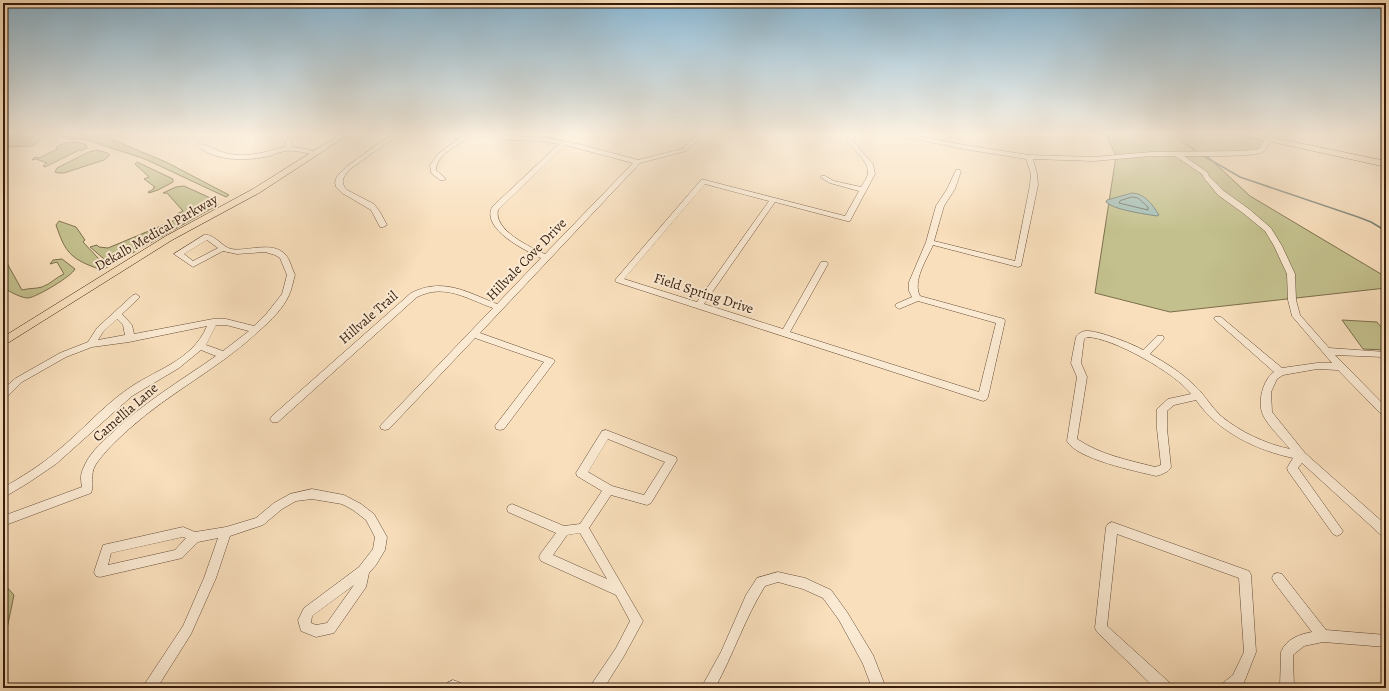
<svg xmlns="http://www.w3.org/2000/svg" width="1389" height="691" font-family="Alegreya,serif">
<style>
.green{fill:#c3c08d;stroke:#7c6e4c}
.water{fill:#9ebcb4;stroke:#747c70}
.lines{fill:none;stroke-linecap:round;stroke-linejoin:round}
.shore{stroke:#6a6c60;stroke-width:1}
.stream{stroke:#747c70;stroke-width:1.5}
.minor-casing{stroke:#664d37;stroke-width:1}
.major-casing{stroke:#351c0b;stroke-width:1}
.minor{fill:#fbead3;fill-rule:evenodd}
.major{fill:#f9dfbc;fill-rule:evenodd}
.labels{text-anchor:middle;stroke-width:4;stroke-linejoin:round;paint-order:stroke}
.street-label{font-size:14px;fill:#351c0b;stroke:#fbead3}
</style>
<rect width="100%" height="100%" fill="#f9dfbc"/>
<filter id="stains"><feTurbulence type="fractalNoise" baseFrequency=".005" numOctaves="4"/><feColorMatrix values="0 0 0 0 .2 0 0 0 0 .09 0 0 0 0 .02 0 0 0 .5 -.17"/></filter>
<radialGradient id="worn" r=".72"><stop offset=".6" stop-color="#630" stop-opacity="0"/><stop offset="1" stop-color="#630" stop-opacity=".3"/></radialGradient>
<g class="green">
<path d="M3,135H44L34,146L3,147Z"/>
<path d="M59,135H115L108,138L166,162L229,195L226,197L145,159L84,139H69Z"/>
<path d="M1106,135H1252L1267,140L1261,151L1204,153L1250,196L1386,277V288L1170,312L1095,293L1116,156Z"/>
<path d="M77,142L86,145L87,148L81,151L79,150L45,167L43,166L47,163L36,159L32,160L35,157L39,158L58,149L56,147L65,143Z"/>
<path d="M97,150L108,153L110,155L104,160L64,173H58L55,172L57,168L89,152Z"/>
<path d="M137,162L173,179V182L158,190L149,193L148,192L154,189L153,188L155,187L144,179L149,177L135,164Z"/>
<path d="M184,186L217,201L218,205L111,265L90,247L97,245L99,247L108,248L180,218L177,214L183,211L167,193H163L176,187Z"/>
<path d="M59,221L76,227L85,240L83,242L98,258L109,266C102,271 99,269 91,266C68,257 64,248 56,225Z"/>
<path d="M3,256L22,290C29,288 35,289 42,287C51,284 56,277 64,274L57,262L50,264L53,260L62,259L75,269C72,276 37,297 28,298C21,298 11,292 3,288Z"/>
<path d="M1342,320L1377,322L1386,333V350L1363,349Z"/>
<path d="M3,583L14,595L3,648Z"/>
</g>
<path class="water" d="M1132,193C1144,193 1153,205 1159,215L1157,216C1145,214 1114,210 1106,202L1107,200Z"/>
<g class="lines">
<path class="shore" d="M1132,197L1138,198L1148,207V210L1119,203L1120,201Z"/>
<g class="stream">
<path d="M1174,135L1199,153"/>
<path d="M1202,155L1240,177L1358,217L1371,222L1386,231"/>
</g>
<g class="minor-casing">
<g id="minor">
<path d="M280,135H286L292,142V147L306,149L319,153L316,155C306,153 296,150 285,151C278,152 272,156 265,157C243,161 213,161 197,145L198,144C205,143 220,153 230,154C250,158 266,151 285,147L286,142Z"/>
<path d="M391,135H398L350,169C344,176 339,182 347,190L374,204L380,212L387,225L383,227H380L371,210L342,193L336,187L335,182L337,176L346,167Z"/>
<path d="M464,135H471C460,146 437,152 436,170L446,179L444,180H440L431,173L430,165L438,154Z"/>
<path d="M493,135L548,138L582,145L638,160L682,149L697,135H704L686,151L640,163L480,333L553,359L555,361L504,429L500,430L496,429L495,426L544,362L475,338L389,429L385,430L381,429L380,426L493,308C467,299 445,283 417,297L278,422H272L270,419L272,416L411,293C443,277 467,292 497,304L541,258C526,251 481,229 492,207L559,144L541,141L509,140ZM565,145L633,163L545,254C530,247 493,230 498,210Z"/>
<path d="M850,135H856L853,141L873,164L875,174L850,221H847L775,202L704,304L783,329L821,262H827L828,264L790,332L979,392L996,323L918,301L899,309L895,306L896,304L912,297L909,291V282L926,242L936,206L947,189L956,170H960L961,171L955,189L944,206L934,241L1015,261L1030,185L1031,174L1026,159L964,149L905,137L902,135H913L964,145L1029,155L1094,157L1151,152L1241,151L1259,149L1266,138H1270L1271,139C1269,143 1266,150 1263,152C1256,157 1196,156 1184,156L1207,172L1209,176L1224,191L1249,209L1271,228L1282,246L1295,274L1296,300L1300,315L1329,348L1386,352V356L1383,357L1335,355L1386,407V417L1383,416L1338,370L1317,369L1283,375L1277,379L1271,392L1272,412L1305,453L1386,525V537L1382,536L1302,463L1298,468L1343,531L1341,534L1337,536L1333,534L1288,471L1287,468L1293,458C1256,450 1218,432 1196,400L1174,405L1167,411V429L1171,467C1169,472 1161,475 1156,476C1136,471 1076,459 1067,441L1077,377L1071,363L1076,337C1078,334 1082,331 1086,331C1097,330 1133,344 1143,350L1157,336H1163L1164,338L1163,340L1150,354C1166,363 1182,373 1195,386C1205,395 1211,407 1221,416C1240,432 1266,444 1290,449C1282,439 1268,426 1263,415C1257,403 1263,379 1274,372L1214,319L1215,317H1221L1282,368L1317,363H1332L1292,316L1288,300L1287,274L1274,246L1265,231L1243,213L1218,195L1204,178L1202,174L1175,156H1151L1094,161L1033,159L1037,174L1038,185L1021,266L1018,267L933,245C927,259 912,281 920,296L1004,319L1005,321L988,397L986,400L983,401L616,282L615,280L701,180H705L845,216L859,191L830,183L820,177L821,176H825L834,181L861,187C863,183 868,177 868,173C869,161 853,150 847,141ZM705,184L769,201L697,302L624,279ZM1087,337C1112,337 1177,374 1191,394L1168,399L1157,409V429L1161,465L1155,467C1128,460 1101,455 1077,439L1087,377L1081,363L1084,339Z"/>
<path d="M204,235C214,233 222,247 231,249C248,252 272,240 286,255C290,260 292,269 295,275C293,281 292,289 289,295C283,309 271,320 260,330C220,368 170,392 129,429C118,439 105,451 96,464C89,475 95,484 91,493L3,526V516L82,487C81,481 80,475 83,469C88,455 100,444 111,434C143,403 180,381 216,356L201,350L179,368L132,396L56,464L28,483L3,498V488C21,477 40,466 56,452C80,433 100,409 125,391C153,370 192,362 207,326L129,342L92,347L66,357L22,382L6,398L3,399V389L16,378L60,353L88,342L97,328L133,295L136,294L140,297L122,314L132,325L134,334L213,319H226L254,326L267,313L282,294L287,275L280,258L275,255L265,252L237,254L223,251L193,267L174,254ZM207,240L218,248L193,261L184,254ZM117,319L123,325L125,335L98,340L103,332ZM216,325H226L249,331L223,351L206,345Z"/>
<path d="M606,430L676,457L677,460L651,503L647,505L611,495L589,528L643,621L624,656L604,688H589L616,648L630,621L616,595L541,561L539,557L541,553L556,533L508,512L507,509L508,506L512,504L564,526L580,524L602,491L577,476L576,473L602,431ZM608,439L665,462L644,495L612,486L588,472ZM580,533L607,579L553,555L567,535Z"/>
<path d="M312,489L344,495L361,504L374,514L387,537L385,550L376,565L369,573L366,587L334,633L316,637L301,631L298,620L304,608L359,567L373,549L375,537L366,520L353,510L342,504L312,499L296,501L282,509L263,525L230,536L216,578L191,634L157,688H142L183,626L204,578L218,538L198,542L182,558L178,559L100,577L96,576L94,572L103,545L183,527L195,532L226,527L256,518L274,503L290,494ZM183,537L186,538L175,550L108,565L111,553ZM354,585L327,623L316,625L311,623L312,616Z"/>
<path d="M1112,522L1249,571L1251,575L1256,652L1243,685L1238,688H1221L1223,683L1233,675L1244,652L1239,578L1117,534L1107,626L1170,683L1172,688H1155L1097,632L1095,628L1106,527L1108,524Z"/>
<path d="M778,572L805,578L831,590L847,612L873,655L886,688H872L863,664L839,620L823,598L803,589L778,582L765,586C745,618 733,655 715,688H701L721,652L746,595L757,578Z"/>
<path d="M1278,573L1282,574L1326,630L1386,635V647L1323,642L1304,646L1293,655L1294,688H1280L1281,652C1286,639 1300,634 1312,632L1274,582L1272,578L1274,574Z"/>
<path d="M453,680L461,683L463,688H445L447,683Z"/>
</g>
</g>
<g class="major-casing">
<g id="major">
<path d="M339,135H348L259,193L172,240L3,346V337L166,236L253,189Z"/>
<path d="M1246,135H1260L1386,161V167L1250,137Z"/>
</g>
</g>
<use href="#minor" class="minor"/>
<use href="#major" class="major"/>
</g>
<linearGradient id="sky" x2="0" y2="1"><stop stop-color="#8ab7d3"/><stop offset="0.58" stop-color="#fcf1e1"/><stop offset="1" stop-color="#fcf1e1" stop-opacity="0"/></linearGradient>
<rect width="1389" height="231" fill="url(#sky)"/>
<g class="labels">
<g class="street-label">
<text transform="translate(156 232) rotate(-30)" y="5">Dekalb Medical Parkway</text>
<text transform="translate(526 259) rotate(-46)" y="5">Hillvale Cove Drive</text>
<text transform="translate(704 293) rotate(18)" y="5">Field Spring Drive</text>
<text transform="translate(368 317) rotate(-41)" y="5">Hillvale Trail</text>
<text transform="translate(125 412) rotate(-41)" y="5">Camellia Lane</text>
</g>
</g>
<rect width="1389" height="691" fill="none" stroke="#f9dfbc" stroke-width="16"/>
<rect x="4" y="4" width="1381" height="683" fill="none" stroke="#351c0b" stroke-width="2"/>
<rect x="8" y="8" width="1373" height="675" fill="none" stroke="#351c0b"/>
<rect width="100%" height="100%" filter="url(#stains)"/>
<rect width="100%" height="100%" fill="url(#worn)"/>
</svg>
